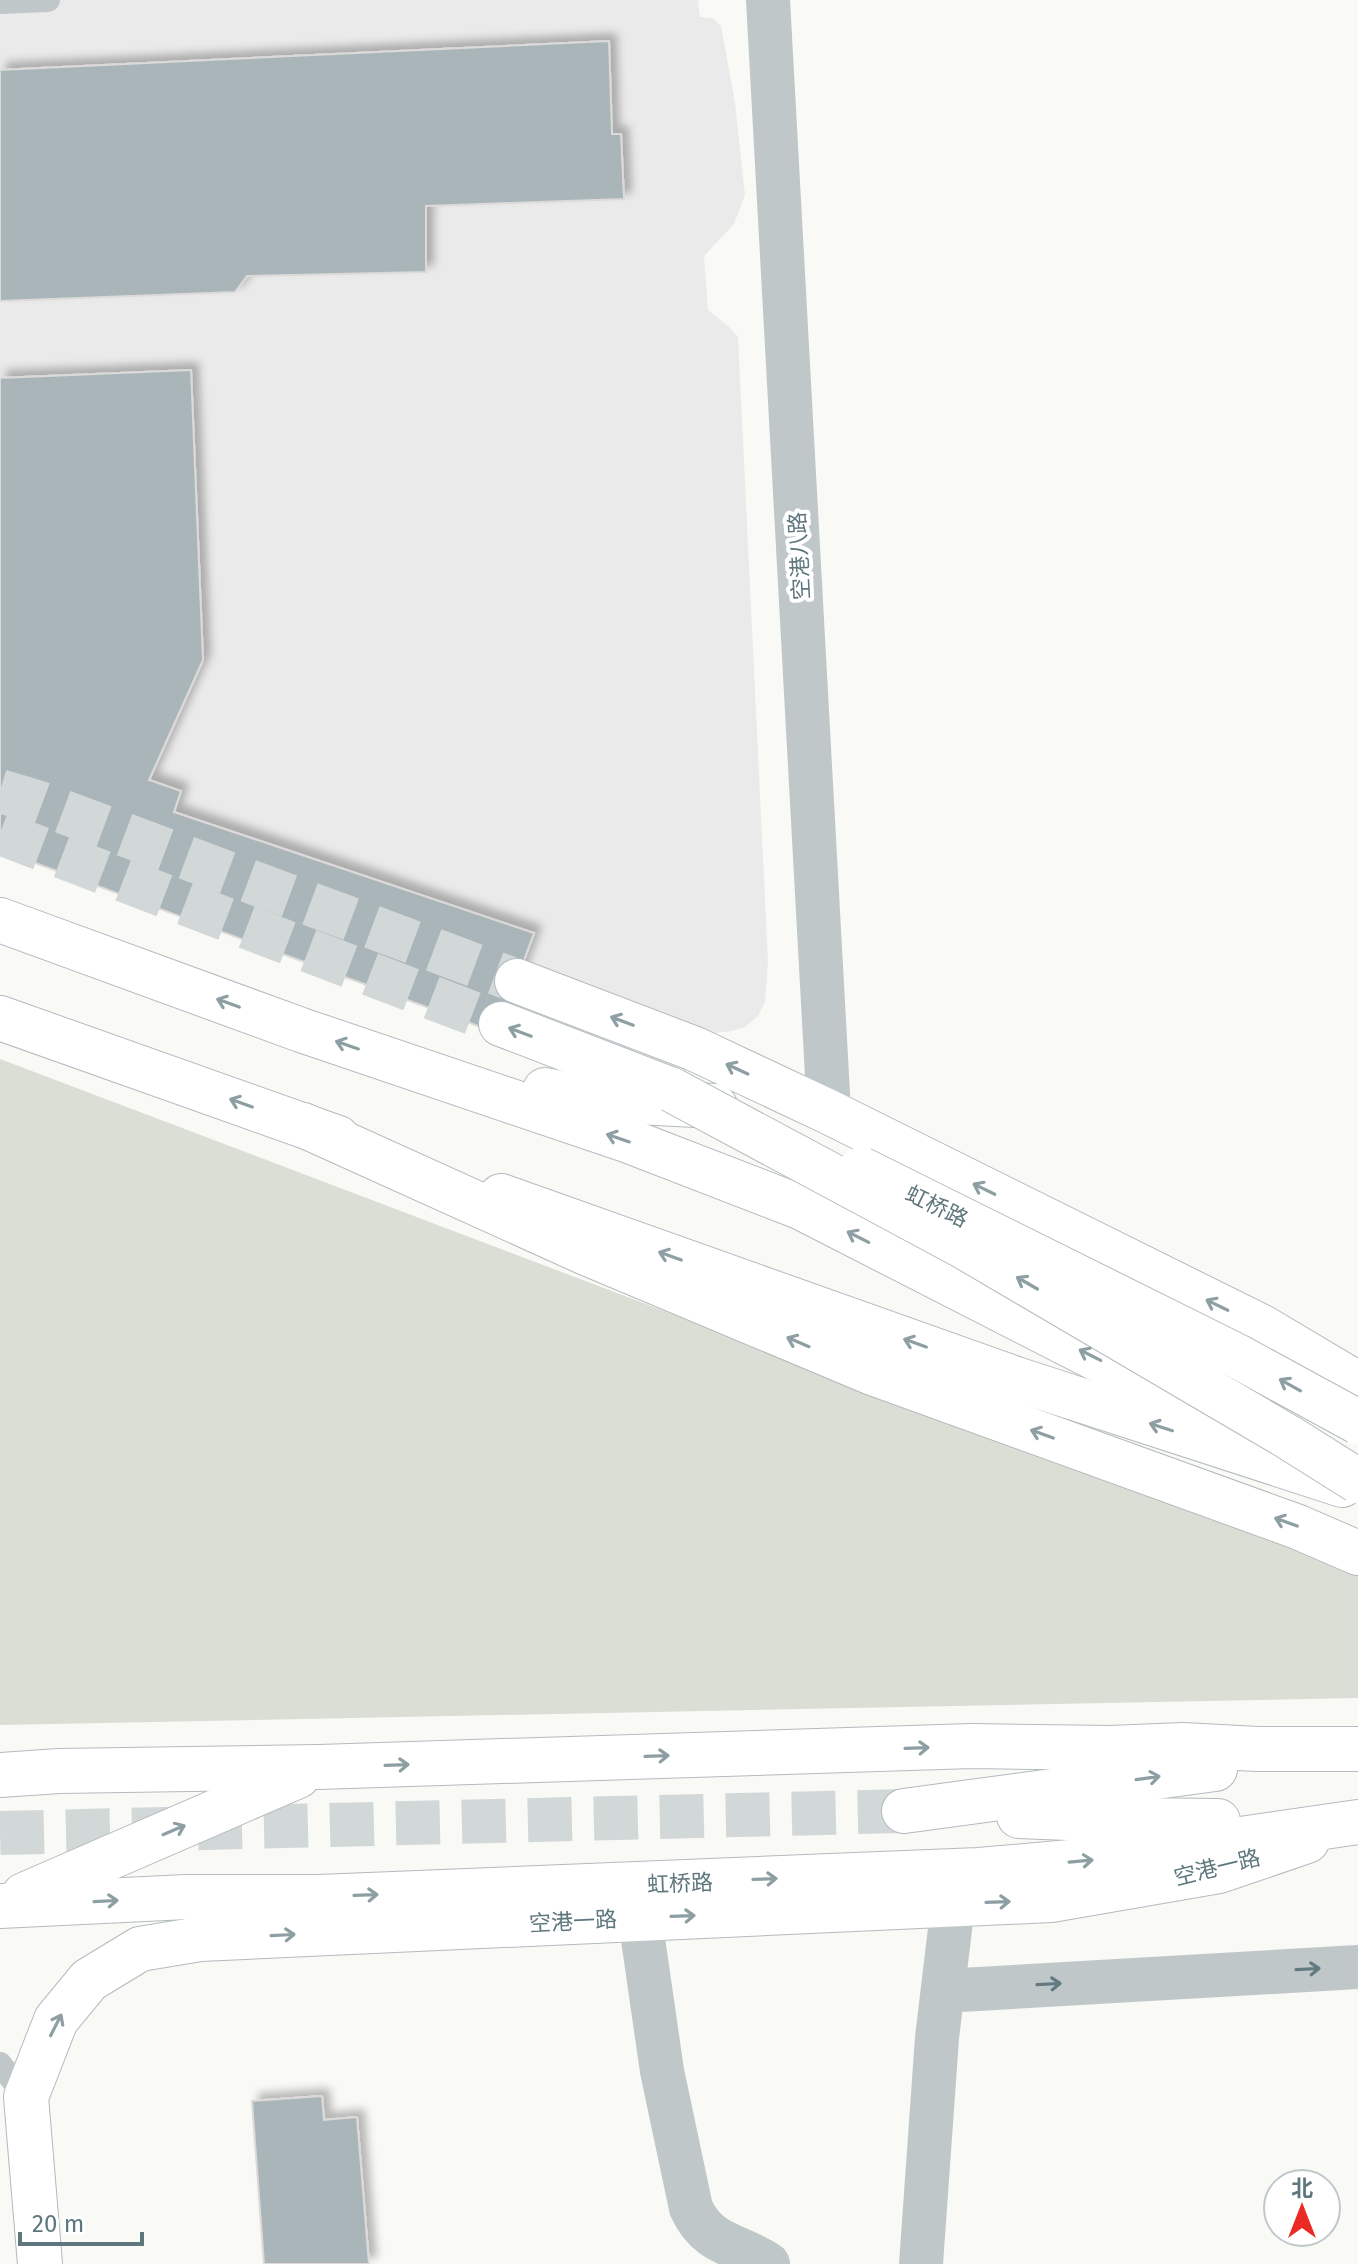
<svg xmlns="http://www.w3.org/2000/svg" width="1358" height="2264" font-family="'Fira Sans','Noto Sans SC',sans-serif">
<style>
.built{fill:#eaeaea}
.green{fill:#daded5}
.building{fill:#a9b5b9;stroke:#dbdad9;stroke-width:2;filter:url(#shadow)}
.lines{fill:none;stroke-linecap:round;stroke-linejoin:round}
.primary-tunnel{stroke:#d2d8d8;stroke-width:44;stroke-dasharray:44 22;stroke-linecap:butt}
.secondary-casing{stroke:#b2bbbe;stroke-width:46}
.primary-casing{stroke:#b3bbbe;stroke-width:46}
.highway-casing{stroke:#b3babc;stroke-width:46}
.lane{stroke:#c0c7c9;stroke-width:24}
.street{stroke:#c0c7c9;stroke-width:44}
.secondary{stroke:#fff;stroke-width:44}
.primary{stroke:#fff;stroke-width:44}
.highway{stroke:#fff;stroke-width:44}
.primary-bridge-casing{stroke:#b3bbbe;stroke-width:46;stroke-linecap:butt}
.highway-bridge-casing{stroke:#b3babc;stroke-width:46;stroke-linecap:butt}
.primary-bridge{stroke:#fff;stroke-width:44}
.highway-bridge{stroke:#fff;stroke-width:44}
.oneway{stroke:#8e9fa4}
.oneway2{stroke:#637a81}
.labels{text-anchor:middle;stroke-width:8;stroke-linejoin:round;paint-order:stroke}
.street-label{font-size:22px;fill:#5e767d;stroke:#fff}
</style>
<defs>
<filter id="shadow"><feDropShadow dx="7" dy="-7" stdDeviation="4" flood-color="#0004"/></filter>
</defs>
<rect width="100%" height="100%" fill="#f9f9f6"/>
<path class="built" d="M0,0H698L700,17L712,18L721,26L735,103L745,195L734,224L704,256L708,310L729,327L738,337L768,962L765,1002L758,1016L745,1027L732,1031L715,1033L691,1028L520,974L497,1033L0,850Z"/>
<path class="green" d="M0,1059L1358,1574V1698L0,1725Z"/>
<g class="building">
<path d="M609,41L612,134H621L624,199L426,206V272L247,276L235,292L0,301V70Z"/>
<path d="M191,370L203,660L149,780L181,791L174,812L534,933L497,1033L0,850V378Z"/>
<path d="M322,2096L324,2120L357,2117L369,2264H264L252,2101Z"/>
</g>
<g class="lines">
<g class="primary-tunnel">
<path d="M0,791L37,802L517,981"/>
<path d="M0,833L501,1024"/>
<path d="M0,1833L904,1811"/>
</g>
<g class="secondary-casing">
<path id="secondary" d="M40,2264L26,2097L56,2020L89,1980L140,1949L200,1939L1051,1900L1219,1871L1307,1841"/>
</g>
<g class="primary-casing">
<g id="primary">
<path d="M0,920L301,1030L629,1141L800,1207L1246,1435"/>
<path d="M517,981L695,1049L829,1112L1262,1327L1358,1384"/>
<path d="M0,1018L338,1138"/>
<path d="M501,1024L672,1090"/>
<path d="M545,1090L598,1100L715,1106"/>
<path d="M501,1196L1016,1379L1342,1485"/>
<path d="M0,1775L59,1771L319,1767L972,1746L1110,1748L1183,1745L1257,1749H1358"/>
<path d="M904,1811L1215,1769"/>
<path d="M1019,1816L1117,1820L1218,1821"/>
<path d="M24,1895L298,1776"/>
<path d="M0,1906L186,1897H319L979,1870L1103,1859L1358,1822"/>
</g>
</g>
<g class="highway-casing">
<path id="highway" d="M303,1125L586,1253L870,1372L1298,1527L1358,1553"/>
</g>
<g class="lane">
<path d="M0,2L48,0"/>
<path d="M0,2064L26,2097"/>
</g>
<g class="street">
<path d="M768,0L829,1112"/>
<path d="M640,1918L662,2071L691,2208C709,2247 737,2243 768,2264"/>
<path d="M943,1991L1358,1967"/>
<path d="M921,2264L937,2038L953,1904"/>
</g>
<use href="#secondary" class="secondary"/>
<use href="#primary" class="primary"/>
<use href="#highway" class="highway"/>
<g class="primary-bridge-casing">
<path id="primary-bridge" d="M861,1169L1237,1356L1358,1422"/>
</g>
<g class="highway-bridge-casing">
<path id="highway-bridge" d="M672,1090L961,1245L1288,1437L1358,1481"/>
</g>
<use href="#primary-bridge" class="primary-bridge"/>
<use href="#highway-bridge" class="highway-bridge"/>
</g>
<defs><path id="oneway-shaft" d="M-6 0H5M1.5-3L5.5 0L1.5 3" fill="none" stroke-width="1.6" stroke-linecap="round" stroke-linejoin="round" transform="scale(2)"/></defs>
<g class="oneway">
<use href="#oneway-shaft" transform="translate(228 1003) rotate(-160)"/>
<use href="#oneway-shaft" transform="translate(622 1021) rotate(-159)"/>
<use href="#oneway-shaft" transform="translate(520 1032) rotate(-159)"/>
<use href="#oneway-shaft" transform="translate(347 1045) rotate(-161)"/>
<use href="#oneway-shaft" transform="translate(737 1069) rotate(-155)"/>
<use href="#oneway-shaft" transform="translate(241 1103) rotate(-160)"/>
<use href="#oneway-shaft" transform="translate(618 1138) rotate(-161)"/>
<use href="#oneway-shaft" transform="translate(984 1189) rotate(-154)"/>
<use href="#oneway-shaft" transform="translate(858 1237) rotate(-153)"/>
<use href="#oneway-shaft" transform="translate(670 1256) rotate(-160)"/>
<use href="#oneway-shaft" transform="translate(1027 1283) rotate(-150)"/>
<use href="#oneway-shaft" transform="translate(1217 1305) rotate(-154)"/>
<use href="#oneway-shaft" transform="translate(798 1342) rotate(-157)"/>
<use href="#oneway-shaft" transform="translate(915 1343) rotate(-160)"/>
<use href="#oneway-shaft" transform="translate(1090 1355) rotate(-153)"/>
<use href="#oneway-shaft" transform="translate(1290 1385) rotate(-151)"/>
<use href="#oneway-shaft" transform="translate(1161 1427) rotate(-162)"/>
<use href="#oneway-shaft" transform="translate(1042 1434) rotate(-160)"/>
<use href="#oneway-shaft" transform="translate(1286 1522) rotate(-160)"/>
<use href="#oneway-shaft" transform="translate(917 1748) rotate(-2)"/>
<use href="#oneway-shaft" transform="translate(657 1756) rotate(-2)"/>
<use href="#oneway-shaft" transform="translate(397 1765) rotate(-2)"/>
<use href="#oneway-shaft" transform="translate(1148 1778) rotate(-8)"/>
<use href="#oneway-shaft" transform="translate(174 1830) rotate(-23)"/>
<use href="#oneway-shaft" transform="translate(1081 1861) rotate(-5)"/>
<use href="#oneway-shaft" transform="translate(765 1879) rotate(-2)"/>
<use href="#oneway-shaft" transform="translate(366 1895) rotate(-2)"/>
<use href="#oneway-shaft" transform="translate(106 1901) rotate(-3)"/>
<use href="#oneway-shaft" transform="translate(998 1902) rotate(-2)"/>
<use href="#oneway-shaft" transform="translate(683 1916) rotate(-2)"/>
<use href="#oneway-shaft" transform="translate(283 1935) rotate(-3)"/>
<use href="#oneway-shaft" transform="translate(56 2025) rotate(-63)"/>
</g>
<g class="oneway2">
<use href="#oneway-shaft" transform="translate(1308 1969) rotate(-3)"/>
<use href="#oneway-shaft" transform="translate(1049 1984) rotate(-3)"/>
</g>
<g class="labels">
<g class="street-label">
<text transform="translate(799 556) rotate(-93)" y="8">空港八路</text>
<text transform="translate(937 1206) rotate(26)" y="8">虹桥路</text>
<text transform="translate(1217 1867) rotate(-14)" y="8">空港一路</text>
<text transform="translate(680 1883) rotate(-2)" y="8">虹桥路</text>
<text transform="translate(573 1921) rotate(-3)" y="8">空港一路</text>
</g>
</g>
<g transform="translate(1302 2208)"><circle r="38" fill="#ffffff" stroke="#bfc8cb" stroke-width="2"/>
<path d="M0-6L14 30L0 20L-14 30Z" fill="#eb2925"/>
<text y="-12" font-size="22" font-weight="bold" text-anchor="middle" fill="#5e767d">北</text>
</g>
<path d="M20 2232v12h122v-12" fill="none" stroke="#5e767d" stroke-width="4"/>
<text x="32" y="2232" font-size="24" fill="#5e767d" stroke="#ffffff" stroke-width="6" paint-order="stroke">20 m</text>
</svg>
